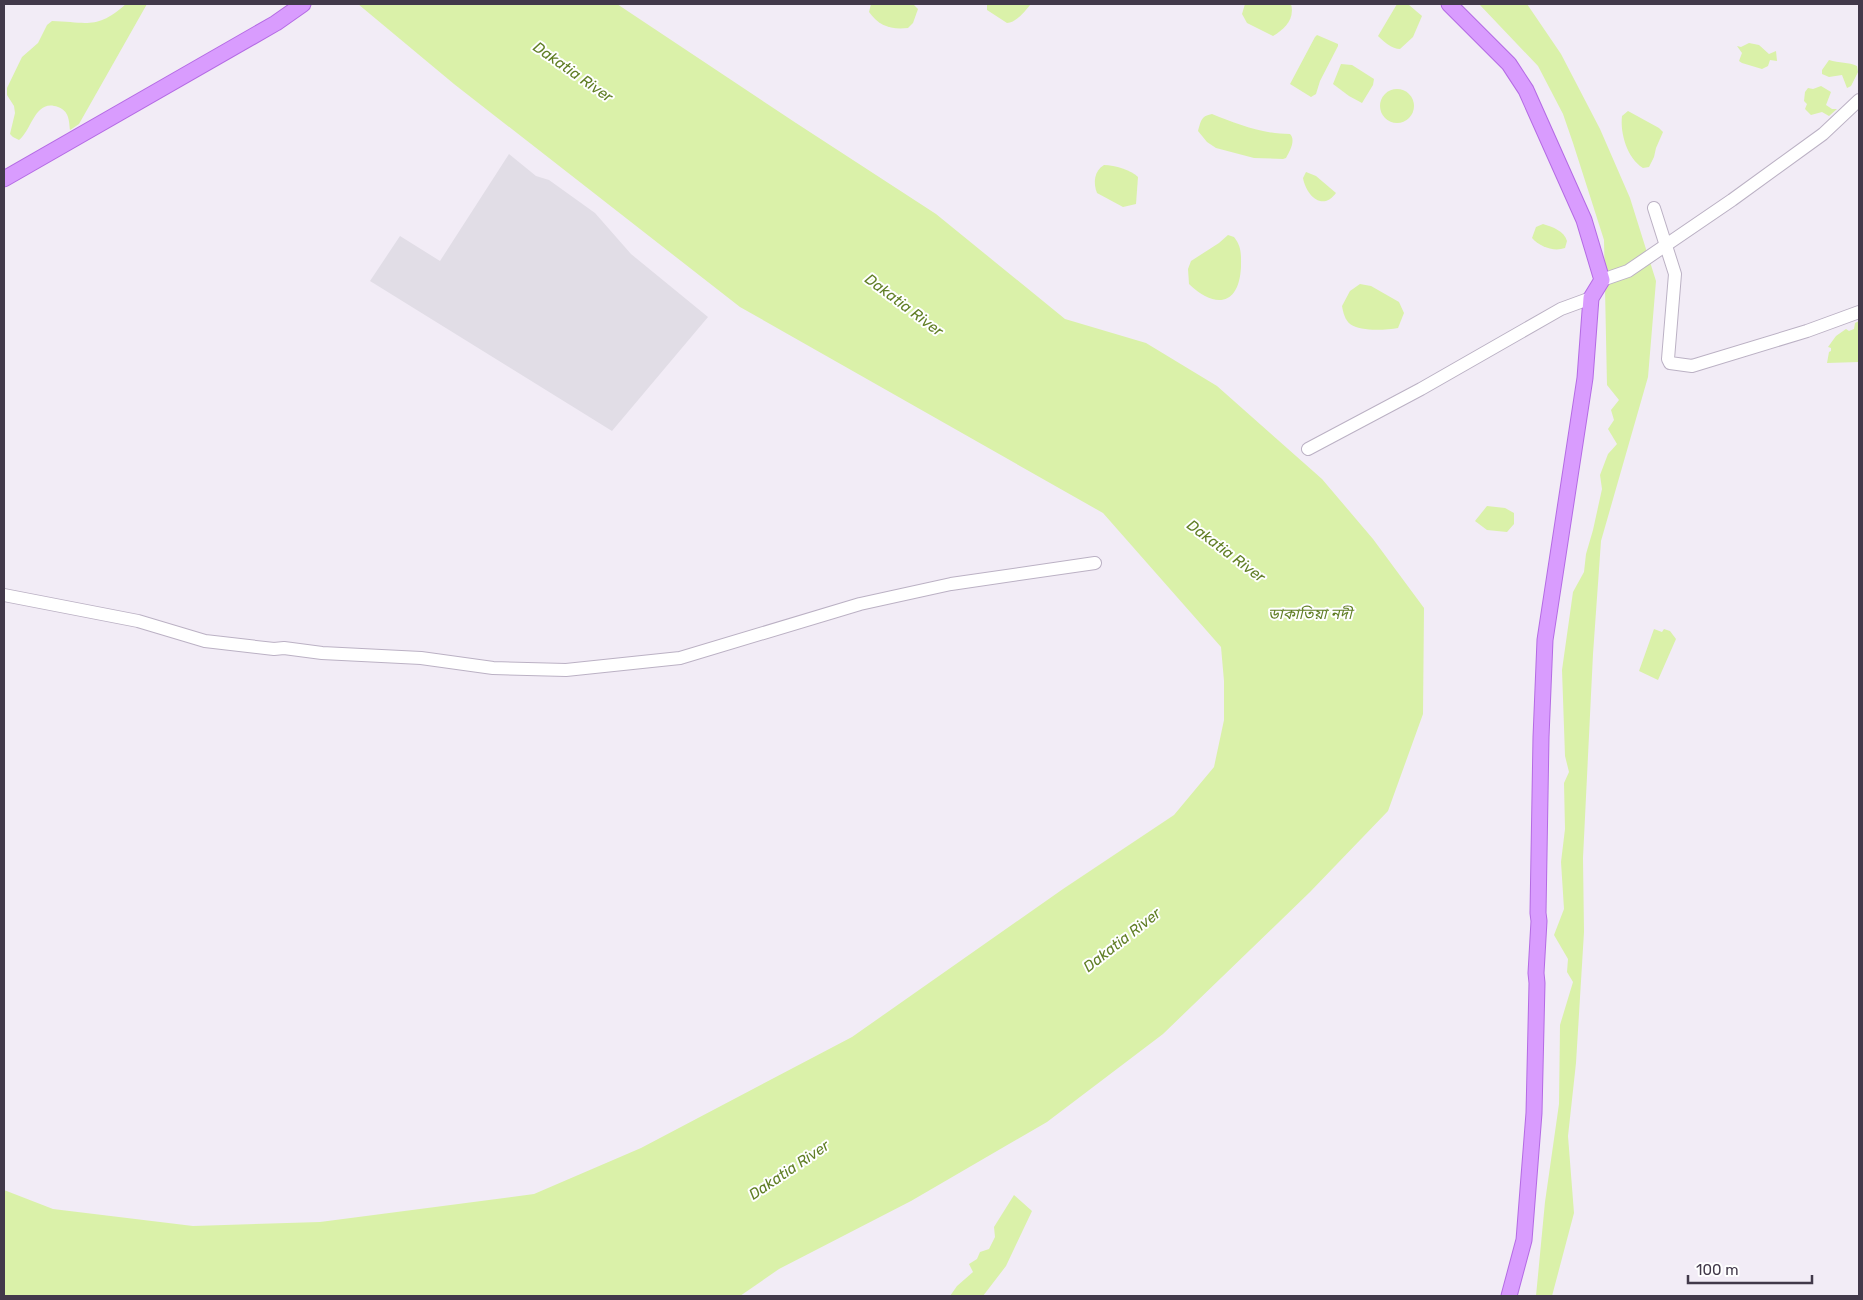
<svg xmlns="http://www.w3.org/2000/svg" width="1863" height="1300" font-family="Rubik,'Noto Sans Bengali',sans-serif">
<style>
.industrial{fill:#e1dde6}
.water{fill:#daf1a9}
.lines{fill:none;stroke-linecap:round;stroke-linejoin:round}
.minor-casing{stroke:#bbb1c4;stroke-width:14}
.major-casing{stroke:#b46be4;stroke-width:17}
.minor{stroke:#fff;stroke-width:12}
.major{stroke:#d99cfe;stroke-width:15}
.labels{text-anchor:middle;stroke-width:4;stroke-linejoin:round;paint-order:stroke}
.water-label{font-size:15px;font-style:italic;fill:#607e25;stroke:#fff}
</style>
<rect width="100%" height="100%" fill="#f2ecf6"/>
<path class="industrial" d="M509,154L536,176L549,180L595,213L631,254L708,317L612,431L370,281L400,236L440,261Z"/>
<g class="water">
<path d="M126,4H147L79,124L70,130C69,120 69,111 58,107C35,98 32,130 19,140L13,137L10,134L15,113L14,106L7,95V88L22,57L38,43L47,25L52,21C87,22 97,30 126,4Z"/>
<path d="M358,4H617L796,123L936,214L1065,319L1146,343L1217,386L1322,479L1373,539L1424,608L1423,714L1388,811L1310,892L1163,1034L1047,1122L911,1201L779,1269L740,1296H4V1190L53,1209L193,1226L320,1222L534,1194L641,1148L852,1037L1063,889L1174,815L1214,767L1224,720V681L1221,647L1103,513L740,307L454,84Z"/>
<path d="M871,4H913L918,9L913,23L908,28C891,30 879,26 869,12Z"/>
<path d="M987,4H1031C1025,11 1017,22 1007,23L987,10Z"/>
<path d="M1245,4H1291C1295,19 1285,29 1273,36L1247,23L1242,14Z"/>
<path d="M1397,4L1409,5L1422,16L1413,37L1400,49C1392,49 1384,42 1378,36Z"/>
<path d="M1479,4H1527L1561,54L1600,129L1630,198L1656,281L1648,377L1601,541L1593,654L1583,858L1584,932L1576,1063L1568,1136L1574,1213L1552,1296H1536L1545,1202L1559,1104L1560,1025L1573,982L1567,972L1568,959L1554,935L1564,909L1561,862L1565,829L1564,783L1569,772L1565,756L1562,670L1573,592L1584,572L1586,554L1593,530L1602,489L1600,475L1608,454L1617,444L1608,429L1614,420L1611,410L1619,400L1607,385L1604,240L1573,143L1563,114L1538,66Z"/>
<path d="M1317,35L1338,44V46L1320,81L1316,94L1311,97L1290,84L1315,37Z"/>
<path d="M1749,43L1759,45L1769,54L1776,51L1777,61L1770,60L1768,66L1762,69L1742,63L1739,61L1742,53L1737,46L1741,47Z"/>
<path d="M1829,60C1839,63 1849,62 1857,66L1858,72L1851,86L1847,88L1842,75L1829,77L1822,74V70Z"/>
<path d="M1341,64L1352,65L1374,79L1373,85L1362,103L1349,96L1333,84Z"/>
<path d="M1821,86L1831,92L1826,105L1832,109H1837L1829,116L1822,112L1811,115L1805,109L1807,104L1804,101L1805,92L1808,88L1813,89Z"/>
<circle cx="1397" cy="106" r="17"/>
<path d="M1628,111L1659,128L1663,132L1656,148L1654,157L1649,167L1643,168C1627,158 1620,133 1622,116Z"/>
<path d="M1212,114C1237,124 1262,134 1290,134C1296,140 1290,151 1286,158L1283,159L1254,158L1216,148L1207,142L1198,131C1201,121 1201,116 1212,114Z"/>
<path d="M1104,165C1115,165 1131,170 1138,177L1136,204L1123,207L1097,193C1093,183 1094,171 1104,165Z"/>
<path d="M1306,172L1316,176L1336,193C1322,212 1306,195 1303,178Z"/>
<path d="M1543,224C1553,227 1564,231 1567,241L1565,248C1554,252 1540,247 1532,238L1536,227Z"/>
<path d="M1228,235L1234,237C1242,247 1241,255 1241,267C1239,306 1215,309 1189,284L1188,269L1191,261L1219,243Z"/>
<path d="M1360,284L1371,286L1399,302L1404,313L1398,328C1386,330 1361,332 1350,324C1345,320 1343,312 1342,306L1350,291Z"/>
<path d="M1859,321V362L1827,363L1829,352L1831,351V348L1828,347L1836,336L1846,329L1849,331L1854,329L1855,323Z"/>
<path d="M1487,506L1505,508L1514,513V524L1507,532L1487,530L1475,521Z"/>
<path d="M1654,629L1662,632L1664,629L1670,631L1676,639L1658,680L1639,671Z"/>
<path d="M1014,1195L1032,1211L1006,1266L983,1296H943H950L957,1286L973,1272L969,1264L977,1259L980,1252L989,1249L995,1237L994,1227Z"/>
</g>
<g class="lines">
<g class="minor-casing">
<g id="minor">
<path d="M1654,208L1675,274L1668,359L1670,363L1692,366L1807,331L1859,312"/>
<path d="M1602,280L1628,271L1732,200L1823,134L1859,100"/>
<path d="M1308,449L1421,389L1561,309L1591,298"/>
<path d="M4,595L138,621L205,641L274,649L284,648L322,653L421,658L493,668L566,670L680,658L860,604L951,584L1095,563"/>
</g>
</g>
<g class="major-casing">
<g id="major">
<path d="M1449,4L1509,64L1526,90L1584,220L1602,280L1591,298L1585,378L1545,640L1541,737L1538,913L1539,921L1536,973L1537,983L1534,1113L1524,1240L1509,1296"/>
<path d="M4,179L276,23L303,4"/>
</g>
</g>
<use href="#minor" class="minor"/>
<use href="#major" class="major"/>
</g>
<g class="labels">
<g class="water-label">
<text transform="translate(573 72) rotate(35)" y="5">Dakatia River</text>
<text transform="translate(904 305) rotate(37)" y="5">Dakatia River</text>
<text transform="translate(1226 551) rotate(37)" y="5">Dakatia River</text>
<text x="1310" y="619">ডাকাতিয়া নদী</text>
<text transform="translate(1122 940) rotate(-38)" y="5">Dakatia River</text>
<text transform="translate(789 1170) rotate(-34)" y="5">Dakatia River</text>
</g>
</g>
<rect width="1863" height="1300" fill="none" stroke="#42394a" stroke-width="10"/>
<path d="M1688 1275v8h124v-8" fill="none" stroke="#42394a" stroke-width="2.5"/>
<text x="1696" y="1275" font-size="15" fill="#42394a" stroke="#ffffff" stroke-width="4" paint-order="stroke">100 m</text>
</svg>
